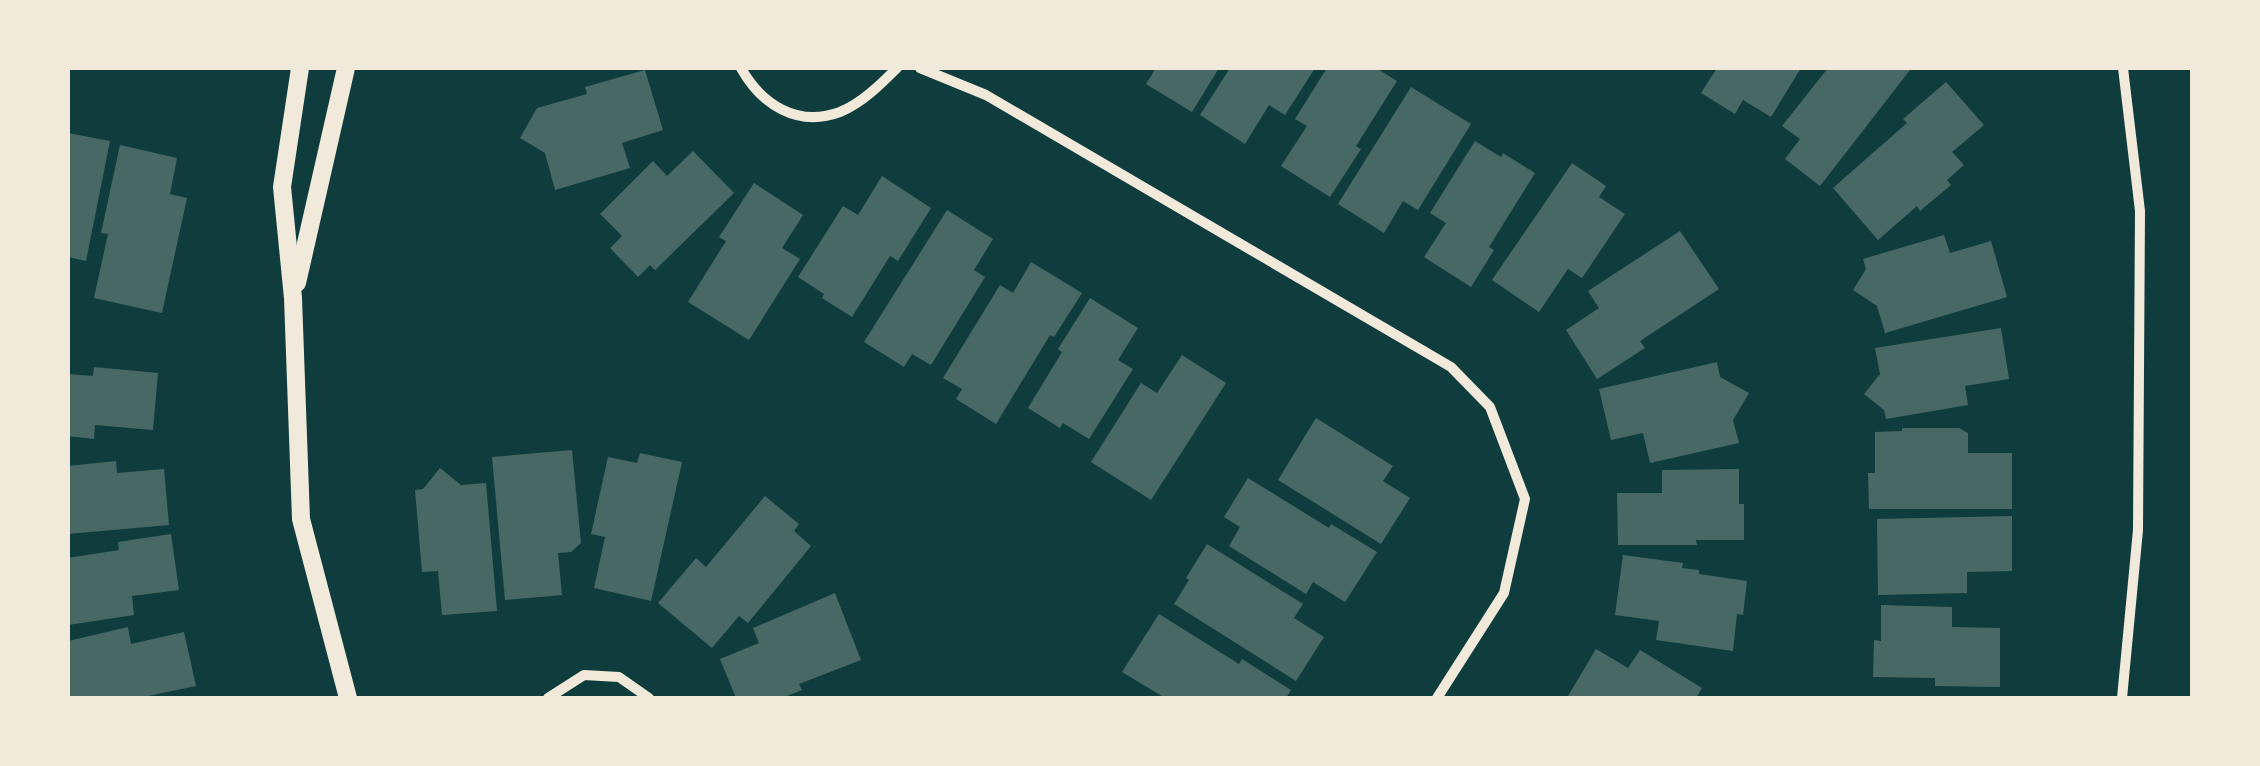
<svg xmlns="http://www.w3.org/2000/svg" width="2260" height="766" font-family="'PT Sans Narrow',sans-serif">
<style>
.building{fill:#486865}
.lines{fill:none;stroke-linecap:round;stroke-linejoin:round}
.minor{stroke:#f1e9da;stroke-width:10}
.tertiary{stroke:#f1e9da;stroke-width:18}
</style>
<rect width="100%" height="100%" fill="#0f3d3e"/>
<g class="building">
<path d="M1156,68H1219L1192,112L1146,84Z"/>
<path d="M1230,68H1315L1285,115L1269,105L1245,144L1200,115Z"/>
<path d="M1327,68H1376L1397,81L1356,146L1361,149L1330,197L1281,166L1307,126L1295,119Z"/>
<path d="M1717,68H1801L1771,117L1743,100L1735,114L1701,93Z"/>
<path d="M1828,68H1907L1910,70L1820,186L1785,159L1800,139L1782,126Z"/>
<path d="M645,70L663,130L622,143L630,168L555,190L545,153L520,138L537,108L587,94L585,87Z"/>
<path d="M1946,82L1984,125L1952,152L1964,165L1947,180L1951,185L1920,211L1917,206L1878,240L1833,188L1907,123L1903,119Z"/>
<path d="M1411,87L1471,124L1418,210L1403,201L1384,233L1338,204Z"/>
<path d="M68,133L110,141L86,261L68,257Z"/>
<path d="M1475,141L1501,157L1503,153L1535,173L1489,247L1494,250L1471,287L1424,257L1446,223L1430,213Z"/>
<path d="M120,145L177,158L170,194L187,198L162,313L94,298L108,234L101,233Z"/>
<path d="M693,151L734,193L655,270L650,265L638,277L610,248L622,236L600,214L653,161L667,176Z"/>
<path d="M1572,163L1606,186L1599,197L1625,214L1582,278L1568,269L1539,312L1492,280Z"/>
<path d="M882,176L931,208L898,261L890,256L852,317L822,298L824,294L798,277L843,206L858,215Z"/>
<path d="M754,183L803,215L782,248L800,259L749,340L688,302L726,241L719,237Z"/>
<path d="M947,210L993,239L974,270L985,277L931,365L912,354L904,367L864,342Z"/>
<path d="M1680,231L1719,289L1640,341L1645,348L1597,379L1566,330L1599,308L1588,291Z"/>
<path d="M1944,235L1950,253L1991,241L2007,297L1885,333L1877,306L1853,290L1866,269L1863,259Z"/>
<path d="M1031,262L1082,293L1054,337L1050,335L996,424L956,399L962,389L943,378L1000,285L1013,293Z"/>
<path d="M1090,298L1138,328L1118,360L1133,369L1089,439L1063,423L1060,428L1028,408L1062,352L1058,349Z"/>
<path d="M2001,328L2009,379L1965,386L1968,405L1886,419L1884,410L1864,394L1880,374L1875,348Z"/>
<path d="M1182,355L1226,383L1151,500L1091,462L1141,383L1157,393Z"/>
<path d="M1717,362L1720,377L1749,393L1733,420L1739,443L1650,463L1643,433L1611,440L1599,389Z"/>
<path d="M94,367L158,373L153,430L95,425L94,439L68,436V374L93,376Z"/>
<path d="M1316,418L1393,466L1383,481L1410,498L1381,544L1278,480Z"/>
<path d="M1902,428H1959L1968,433V453H2012V509H1869L1868,473H1875V432L1902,431Z"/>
<path d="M572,450L581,543L571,552L558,553L562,595L505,600L492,457Z"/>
<path d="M640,453L682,462L651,601L594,588L605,537L591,534L608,457L637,463Z"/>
<path d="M116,461L117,473L164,469L169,525L68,534V466Z"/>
<path d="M440,468L461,485L486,483L497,611L442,615L438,571L422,572L415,490L423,489Z"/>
<path d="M1739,469V504H1744V540H1696L1697,545H1618L1617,493H1662V470Z"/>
<path d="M1248,478L1329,528L1331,524L1377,552L1345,602L1313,582L1306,594L1229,546L1240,527L1224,517Z"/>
<path d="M765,496L799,524L794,531L811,546L748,623L739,616L712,648L658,603L696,558L706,567Z"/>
<path d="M2012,516V571L1967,572V593L1878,595L1877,519Z"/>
<path d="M171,534L179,590L132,596L134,615L68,625V558L119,550L118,542Z"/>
<path d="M1207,544L1303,604L1294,618L1324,637L1296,681L1174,604L1189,580L1186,578Z"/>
<path d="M1623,555L1683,563L1682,568L1699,570V574L1747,581L1743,615L1737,614L1733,651L1656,640L1659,621L1615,615Z"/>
<path d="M835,593L861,660L799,684L802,690L782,698H736L720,659L759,643L753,628Z"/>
<path d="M1881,605L1952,607V627L2000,628V687L1935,686V678L1873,677L1874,640L1881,641Z"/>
<path d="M1159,614L1239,664L1242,659L1291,690L1286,698H1165L1122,672Z"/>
<path d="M128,627L131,644L184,632L196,686L138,698H68V641Z"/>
<path d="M1596,649L1628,668L1640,650L1702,688L1696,698H1573L1568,696Z"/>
</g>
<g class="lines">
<g class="minor">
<path d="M741,68C761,104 797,128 840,112C862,103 881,84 897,68"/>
<path d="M920,68L986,95L1451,367L1490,407L1525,499L1504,593L1437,698"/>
<path d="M548,698L584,675L619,677L649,698"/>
<path d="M2122,698L2138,530L2140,211L2123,68"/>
</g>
<g class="tertiary">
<path d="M300,68L282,187L293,298L301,519L348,698"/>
<path d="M297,283L346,68"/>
</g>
</g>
<rect width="2260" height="766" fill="none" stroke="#f1e9da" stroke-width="140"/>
</svg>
